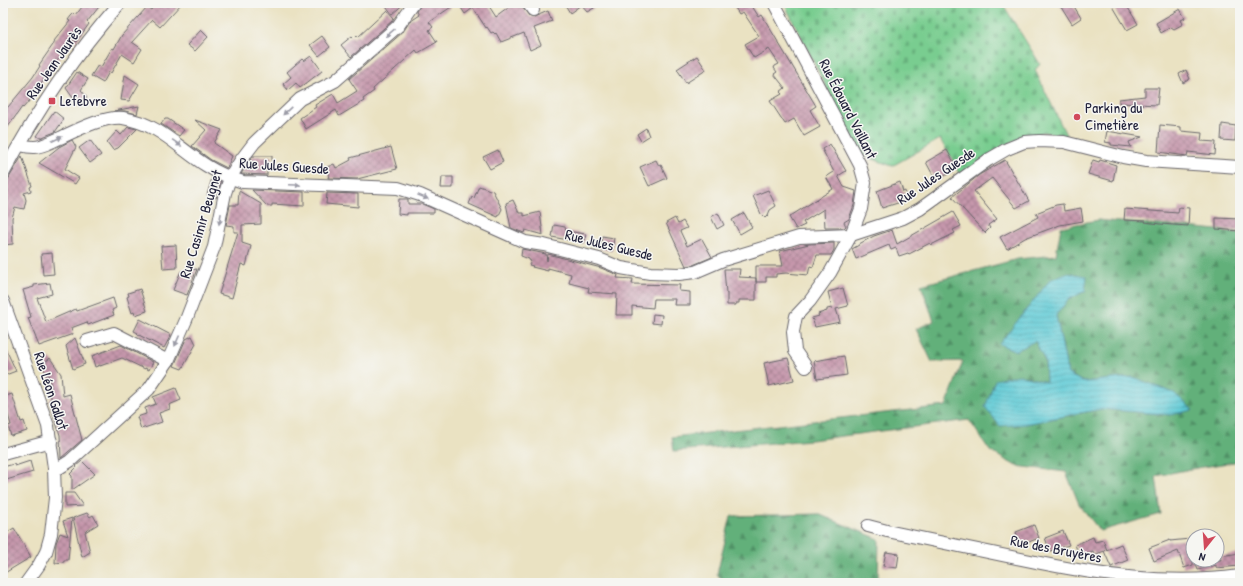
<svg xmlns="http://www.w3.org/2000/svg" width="1243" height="586" font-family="'Patrick Hand',sans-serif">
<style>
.forest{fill:url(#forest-firs);stroke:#42695a;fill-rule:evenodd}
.cemetery{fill:url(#cemetery-stones);stroke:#4e7866}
.water{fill:url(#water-rules);stroke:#407688}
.building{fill:url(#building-cross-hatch)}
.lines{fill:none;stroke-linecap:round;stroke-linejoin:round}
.minor-casing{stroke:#68656a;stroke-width:14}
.minor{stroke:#fff;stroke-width:12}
.oneway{fill:#9c9ca7}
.poi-dot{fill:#d1495b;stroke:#f6f6f2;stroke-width:1.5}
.labels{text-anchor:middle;stroke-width:3;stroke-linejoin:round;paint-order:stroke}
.street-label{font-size:15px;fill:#22223b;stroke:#f6f6f2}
.poi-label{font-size:15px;fill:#22223b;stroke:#f6f6f2;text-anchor:start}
</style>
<defs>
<pattern id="forest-firs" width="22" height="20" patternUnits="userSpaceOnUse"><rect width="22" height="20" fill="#62b07a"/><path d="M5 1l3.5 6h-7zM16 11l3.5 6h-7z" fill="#508f65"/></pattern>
<pattern id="cemetery-stones" width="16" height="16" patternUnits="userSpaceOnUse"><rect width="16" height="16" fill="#79cd90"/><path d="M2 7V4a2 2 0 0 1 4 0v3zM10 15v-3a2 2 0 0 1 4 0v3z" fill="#68b07d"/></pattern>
<pattern id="water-rules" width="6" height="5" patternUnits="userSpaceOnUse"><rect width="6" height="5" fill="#5ecad5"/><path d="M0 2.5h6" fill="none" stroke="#51adb8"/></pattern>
<pattern id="building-cross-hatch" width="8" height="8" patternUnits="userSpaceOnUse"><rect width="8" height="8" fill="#c697ac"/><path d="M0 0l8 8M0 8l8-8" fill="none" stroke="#a07b8d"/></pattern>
</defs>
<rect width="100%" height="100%" fill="#f6f6f2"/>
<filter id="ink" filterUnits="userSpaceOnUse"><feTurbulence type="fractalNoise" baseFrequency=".025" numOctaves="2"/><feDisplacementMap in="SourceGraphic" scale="8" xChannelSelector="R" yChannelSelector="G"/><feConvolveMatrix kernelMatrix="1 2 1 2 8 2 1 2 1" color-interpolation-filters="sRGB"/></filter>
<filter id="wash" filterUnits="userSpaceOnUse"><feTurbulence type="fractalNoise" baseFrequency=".012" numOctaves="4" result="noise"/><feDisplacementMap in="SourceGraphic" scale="16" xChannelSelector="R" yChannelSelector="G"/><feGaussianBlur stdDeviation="0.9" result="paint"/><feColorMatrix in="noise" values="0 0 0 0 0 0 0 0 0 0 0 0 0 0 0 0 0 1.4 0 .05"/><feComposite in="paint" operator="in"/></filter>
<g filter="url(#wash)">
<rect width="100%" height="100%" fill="#eae2c2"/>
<g class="forest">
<path d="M1098,220C1145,225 1193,226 1240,233V461L1191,469L1156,476L1161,514L1100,531L1079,504L1066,472L1016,466L990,451L969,420L811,440L674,451L672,437L946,406L963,361L932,362L916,329L934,321L921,285L1018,259L1056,255L1061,227ZM1086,276L1085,291L1068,300L1056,315L1068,374L1083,382L1133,377L1171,415L1101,409L1026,424L1019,375L1046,382L1045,361L1035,341Z"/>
<path d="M818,514L879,539L878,578L910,583H725L717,574L731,516Z"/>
</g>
<path class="cemetery" d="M784,3H1002L1040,64L1035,70L1067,137L1043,132L1007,144L960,175L940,139L892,166L860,154Z"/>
<path class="water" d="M1066,273L1087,276L1085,291L1068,300L1056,315L1068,374L1083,382L1133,377L1174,393L1193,410L1171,415L1101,409L1026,424L1000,426L985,407L995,380L1019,375L1046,382L1045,361L1035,341L1016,351L999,344L1050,280Z"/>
<g id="blocks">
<g class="building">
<path d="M85,3H102L87,22L89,24L76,42L74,40L49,71L36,91L37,92L23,108L22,107L3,134V113L33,77L40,66L39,65L55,42L54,41L70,21L68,20L71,16L74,13L76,15Z"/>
<path d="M157,3H182L160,27L152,20L132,42L142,49L134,62L122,54L111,73L109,72L103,83L91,76L98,65L101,67L112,48L114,49L122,35L147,7L151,10Z"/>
<path d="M384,3H405L392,14Z"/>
<path d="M421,3H457L429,22L433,27L429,30L437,42L418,53L416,50L373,89L374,91L363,99L364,101L339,116L336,110L306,129L300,118L316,107L315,105L333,94L338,103L357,91L349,79L403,32L410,21L419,15L417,12Z"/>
<path d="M458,3H487L496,17L515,3H521L522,7L530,17H534L548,11L552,21L534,28L541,45L530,50L524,33L501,42L496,33L495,34L493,32L491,33L487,27L486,28L473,8L465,14Z"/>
<path d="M564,3H590L594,8L587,12L581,5L570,13Z"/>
<path d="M732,3H750L759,17L762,15L816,106L810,110L820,127L804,136L794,119L785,124L770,101L782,94L780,92L785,88L774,74L777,72L774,68L775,66L779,64L769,49L754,58L745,44L759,36L743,12L739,14Z"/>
<path d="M1059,3H1072L1081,18L1072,24Z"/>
<path d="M1111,3H1125L1138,24L1127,30Z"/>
<path d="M1180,9L1185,18L1181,20L1183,24L1174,29L1171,27L1161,33L1156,23Z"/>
<path d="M387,10L394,18L392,21L351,57L341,45L352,36L354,38L357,35L358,37Z"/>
<path d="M201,30L208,37L195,51L187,45Z"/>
<path d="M322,36L330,47L319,56L310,45Z"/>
<path d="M311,56L322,71L300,88L296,83L288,90L283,84L291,77L287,72L302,59L304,61Z"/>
<path d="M697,56L706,70L686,83L677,69Z"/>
<path d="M1186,70L1190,79L1183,83L1179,74Z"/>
<path d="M77,72L88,79L81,90L87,97L78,105L66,88Z"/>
<path d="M125,75L139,84L129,101L121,100Z"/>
<path d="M1145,88H1159L1157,105L1119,103V99L1145,96Z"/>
<path d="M139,106L137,114L125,111H114Z"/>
<path d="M54,111L64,119L55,132L40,138L37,136Z"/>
<path d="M165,119H168L184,130L179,136L161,124Z"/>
<path d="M195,120L222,130L214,143L232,156L227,168L211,160L192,146L206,130Z"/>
<path d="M1222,124L1236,126L1235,141L1221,140Z"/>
<path d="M1160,125L1181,127V131L1202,133L1201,141L1216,142L1215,155L1188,152L1187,156L1158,152Z"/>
<path d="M128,127L137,129L118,148L113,150L107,142L117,131L121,135Z"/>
<path d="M646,128L649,136L641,141L637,134Z"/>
<path d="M1107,131L1142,137L1129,142L1131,147L1111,145V143L1105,142Z"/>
<path d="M72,140L76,147L65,169L79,178L75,184L39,163L59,147Z"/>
<path d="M90,140L101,155L90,163L79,148Z"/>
<path d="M830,144L846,171L838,176L844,187L856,191L854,205L849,219L844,222L846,226L844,228H825L824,209L803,222L805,225L796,229L789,217L833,189L826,177L834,172L822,149Z"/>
<path d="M391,147L397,169L357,179L328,178L329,175L325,168L334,164L336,168L351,160L350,158Z"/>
<path d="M498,150L503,162L490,169L483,157Z"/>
<path d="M947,150L956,166L952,168L953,171L936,181L926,162Z"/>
<path d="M22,156L32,186L30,187L31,191L24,193L26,200L24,209L15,207L12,218L13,244L3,245V188Z"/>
<path d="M253,156H272V165H267V175L241,174Z"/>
<path d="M656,160L659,166L661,165L667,178L649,186L640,167Z"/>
<path d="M1005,160L1029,201L1016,208L992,178L974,191L997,219L988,225L990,228L985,233L952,197L979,175Z"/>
<path d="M1093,160L1099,162L1100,160L1116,165L1113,181L1088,174Z"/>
<path d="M442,177H453V188H441Z"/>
<path d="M212,178L221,182L216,198L207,195Z"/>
<path d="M900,182L903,192L905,191L907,200L882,208L877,191Z"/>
<path d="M479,186L493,191L502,209L498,217L469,204L472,197L474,198Z"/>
<path d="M252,190L304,192V206L272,204V206H267Z"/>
<path d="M768,190L776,206L770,210L768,215L765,218L761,214L753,196Z"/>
<path d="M239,191L261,204V224L242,225V243L251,246L246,266L241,264L232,298L219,294L238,232H234V226L226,225L230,205H238Z"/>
<path d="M327,193L358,194V207L326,204Z"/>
<path d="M399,199H408V204H422L434,209V213H407V215L398,214Z"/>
<path d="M513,200L519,213H524V216L540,212L543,235L525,230L524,233L511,228L506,203Z"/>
<path d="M1063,204L1064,211L1081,208L1083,221L1060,225L1025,238L1007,249L1000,237L1038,217L1036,213L1056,205Z"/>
<path d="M1179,207L1189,208L1188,226L1160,224L1145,222L1146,221L1124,220L1125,209L1178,213Z"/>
<path d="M953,212L961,226L953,230L955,233L931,245L930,243L909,254L908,253L899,256L896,248L891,250L889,245L856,259L852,249L859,245V244L874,236L892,230L897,244Z"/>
<path d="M718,213L724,225L717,229L711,217Z"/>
<path d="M744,213L752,227L740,234L732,220Z"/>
<path d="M675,218L678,224L683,221L687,228L680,231L687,246L702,239L712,257L693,265L686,266L666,223Z"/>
<path d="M1216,218L1240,219V231L1216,229Z"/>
<path d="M554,225L565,227L566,231L586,234L584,243L552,237Z"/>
<path d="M602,236L614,238L612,251L600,249Z"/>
<path d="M834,243V250L831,255H817L813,267L810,266L808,275L786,273L776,274V277H766V282H756V266H783L780,251L809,244Z"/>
<path d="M176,245L177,268L163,269L161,246Z"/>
<path d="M522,249L546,254L547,261L548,254L601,268L618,275L617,278L633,279L632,284L680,285L679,291L690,292V305H674L675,299H654L653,308L632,306V315H616L617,294L588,292L589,288L569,283L571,274L548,268V271L532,267L533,266L529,265L531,261L529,260V259L521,256Z"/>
<path d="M52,253L54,274L43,275L41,254Z"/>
<path d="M197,269L187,295L173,290L181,271Z"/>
<path d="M724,269H740L739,277L756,278V300H739V303H736V305H727V293H726Z"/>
<path d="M50,283L52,294L37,298L46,322L76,309L77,311L113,298L116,308L112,310L114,315L88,325L87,322L71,328L73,334L39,346L28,318L31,317L23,290L34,287V285Z"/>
<path d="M843,288L848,306L836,309L840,322L815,327L812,318L819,316L818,314L827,311V309L832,308L828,292Z"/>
<path d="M140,289L147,311L135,315L134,312L132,313L127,297L129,296L128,293Z"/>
<path d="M653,314L662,315L661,324L652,323Z"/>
<path d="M140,319L171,335L164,348L137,334L138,333L134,331Z"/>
<path d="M192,336L196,344L182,369L174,366L186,339Z"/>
<path d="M75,338L85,364L73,369L66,346Z"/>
<path d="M3,343L16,371L3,376Z"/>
<path d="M121,345L153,362L149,370L145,368V369L122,358L100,366V365L95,367L92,356Z"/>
<path d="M844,356L847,375L817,379L814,361Z"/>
<path d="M50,358L61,374L63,396L70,394L82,440L61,458L60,435L49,400H51V387L48,374L46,375L45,371L41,366Z"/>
<path d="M788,358L794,380L769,386L764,363Z"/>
<path d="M176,388L181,400L169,405L170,409L159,413L162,422L141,429L137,417L146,414L145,408L156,404L153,397Z"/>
<path d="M12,394L21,422L24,421L27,431L11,436L8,426L11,425L3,397Z"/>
<path d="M30,461L33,472L3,481V467L14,464L15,466Z"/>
<path d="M82,461L95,474L72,490V476L70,474L77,467L76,466Z"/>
<path d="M65,493H74L83,506L65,507Z"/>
<path d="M87,513L90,517L93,515L98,524L85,532L90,552L82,557L73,518Z"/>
<path d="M72,518L68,560H64V562L55,563L56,543L60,533L68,536L63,521Z"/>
<path d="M1034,525L1039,538L1021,545L1016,532Z"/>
<path d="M14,528L31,557L3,574V535Z"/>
<path d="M1063,531L1069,545L1050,551L1045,538Z"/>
<path d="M1093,537L1095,542L1103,540L1107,550L1094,555L1093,551L1080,556L1075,545Z"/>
<path d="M1190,539L1193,548V565L1184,568L1178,551L1154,561L1149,548L1170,540V541Z"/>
<path d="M1121,544L1128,560L1111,567L1104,551Z"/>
<path d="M886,552L899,554L897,568L883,566Z"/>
<path d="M1240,553V566L1216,568V565L1198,570L1194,560H1221L1220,556Z"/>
</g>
</g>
</g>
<g filter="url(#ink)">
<use href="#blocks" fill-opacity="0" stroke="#68656a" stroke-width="1"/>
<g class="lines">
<g class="minor-casing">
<g id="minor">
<path d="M528,3L533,10"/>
<path d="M774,3L860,165L865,183L861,209L851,235L830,273L810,301L796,316L793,332L795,351L806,367"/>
<path d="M20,145C24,146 29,147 34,147C43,147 52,141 60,138C77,130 104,116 123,118C160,124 178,148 207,166C218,173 230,178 243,182L398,188L420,195L525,242L544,245L599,259L621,268L650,273L679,274L695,272L723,260L799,237L851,235L903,218L920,209L988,160L1007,149L1024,142L1039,141L1064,142L1123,157L1146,161L1240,167"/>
<path d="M3,174C36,112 73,56 120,3"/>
<path d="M3,301L48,426L54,468L55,498L51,534L46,552L39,565L26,583"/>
<path d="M87,341L114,333L168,361"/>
<path d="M3,454L51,441"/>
<path d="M54,468H59L70,461L149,389L168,361L186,320L214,247L225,193L230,178L241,160L254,143L300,99L335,81L398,26L414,3"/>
<path d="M868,526L887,531C933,541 980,550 1026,560C1097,575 1168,586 1240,576"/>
</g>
</g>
<use href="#minor" class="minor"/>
</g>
<defs><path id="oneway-solid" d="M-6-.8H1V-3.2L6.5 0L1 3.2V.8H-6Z"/></defs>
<g class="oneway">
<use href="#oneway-solid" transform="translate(390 33) rotate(139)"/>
<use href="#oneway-solid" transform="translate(287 111) rotate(136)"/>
<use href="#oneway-solid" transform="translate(57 139) rotate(-25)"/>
<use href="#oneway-solid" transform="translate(177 143) rotate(35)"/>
<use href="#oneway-solid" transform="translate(295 185) rotate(3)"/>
<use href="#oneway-solid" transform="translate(423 197) rotate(22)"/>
<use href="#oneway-solid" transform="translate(220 219) rotate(101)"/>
<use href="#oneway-solid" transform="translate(177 341) rotate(114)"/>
</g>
</g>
<g class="poi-dot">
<rect x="48" y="97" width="8" height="8" rx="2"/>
<circle cx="1077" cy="117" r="4"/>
</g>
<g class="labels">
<g class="street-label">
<text transform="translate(54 63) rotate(-55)" y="5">Rue Jean Jaurès</text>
<text transform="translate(848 109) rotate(63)" y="5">Rue Édouard Vaillant</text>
<text transform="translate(284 166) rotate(4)" y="5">Rue Jules Guesde</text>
<text transform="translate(936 176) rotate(-34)" y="5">Rue Jules Guesde</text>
<text transform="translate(201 224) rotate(-73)" y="5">Rue Casimir Beugnet</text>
<text transform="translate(609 245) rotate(14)" y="5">Rue Jules Guesde</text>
<text transform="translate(51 391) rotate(72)" y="5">Rue Léon Gallot</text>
<text transform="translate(1056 549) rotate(11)" y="5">Rue des Bruyères</text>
</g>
<g class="poi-label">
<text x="60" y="106">Lefebvre</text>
<text x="1085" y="113">Parking du<tspan x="1085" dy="17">Cimetière</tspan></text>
</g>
</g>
<rect width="1243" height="586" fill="none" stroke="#f6f6f2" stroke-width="16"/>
<g transform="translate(1205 548) rotate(197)"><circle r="19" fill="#f6f6f2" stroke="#a1a1a9"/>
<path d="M0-3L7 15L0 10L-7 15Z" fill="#d1495b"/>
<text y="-6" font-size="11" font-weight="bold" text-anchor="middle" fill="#22223b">N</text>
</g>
</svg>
